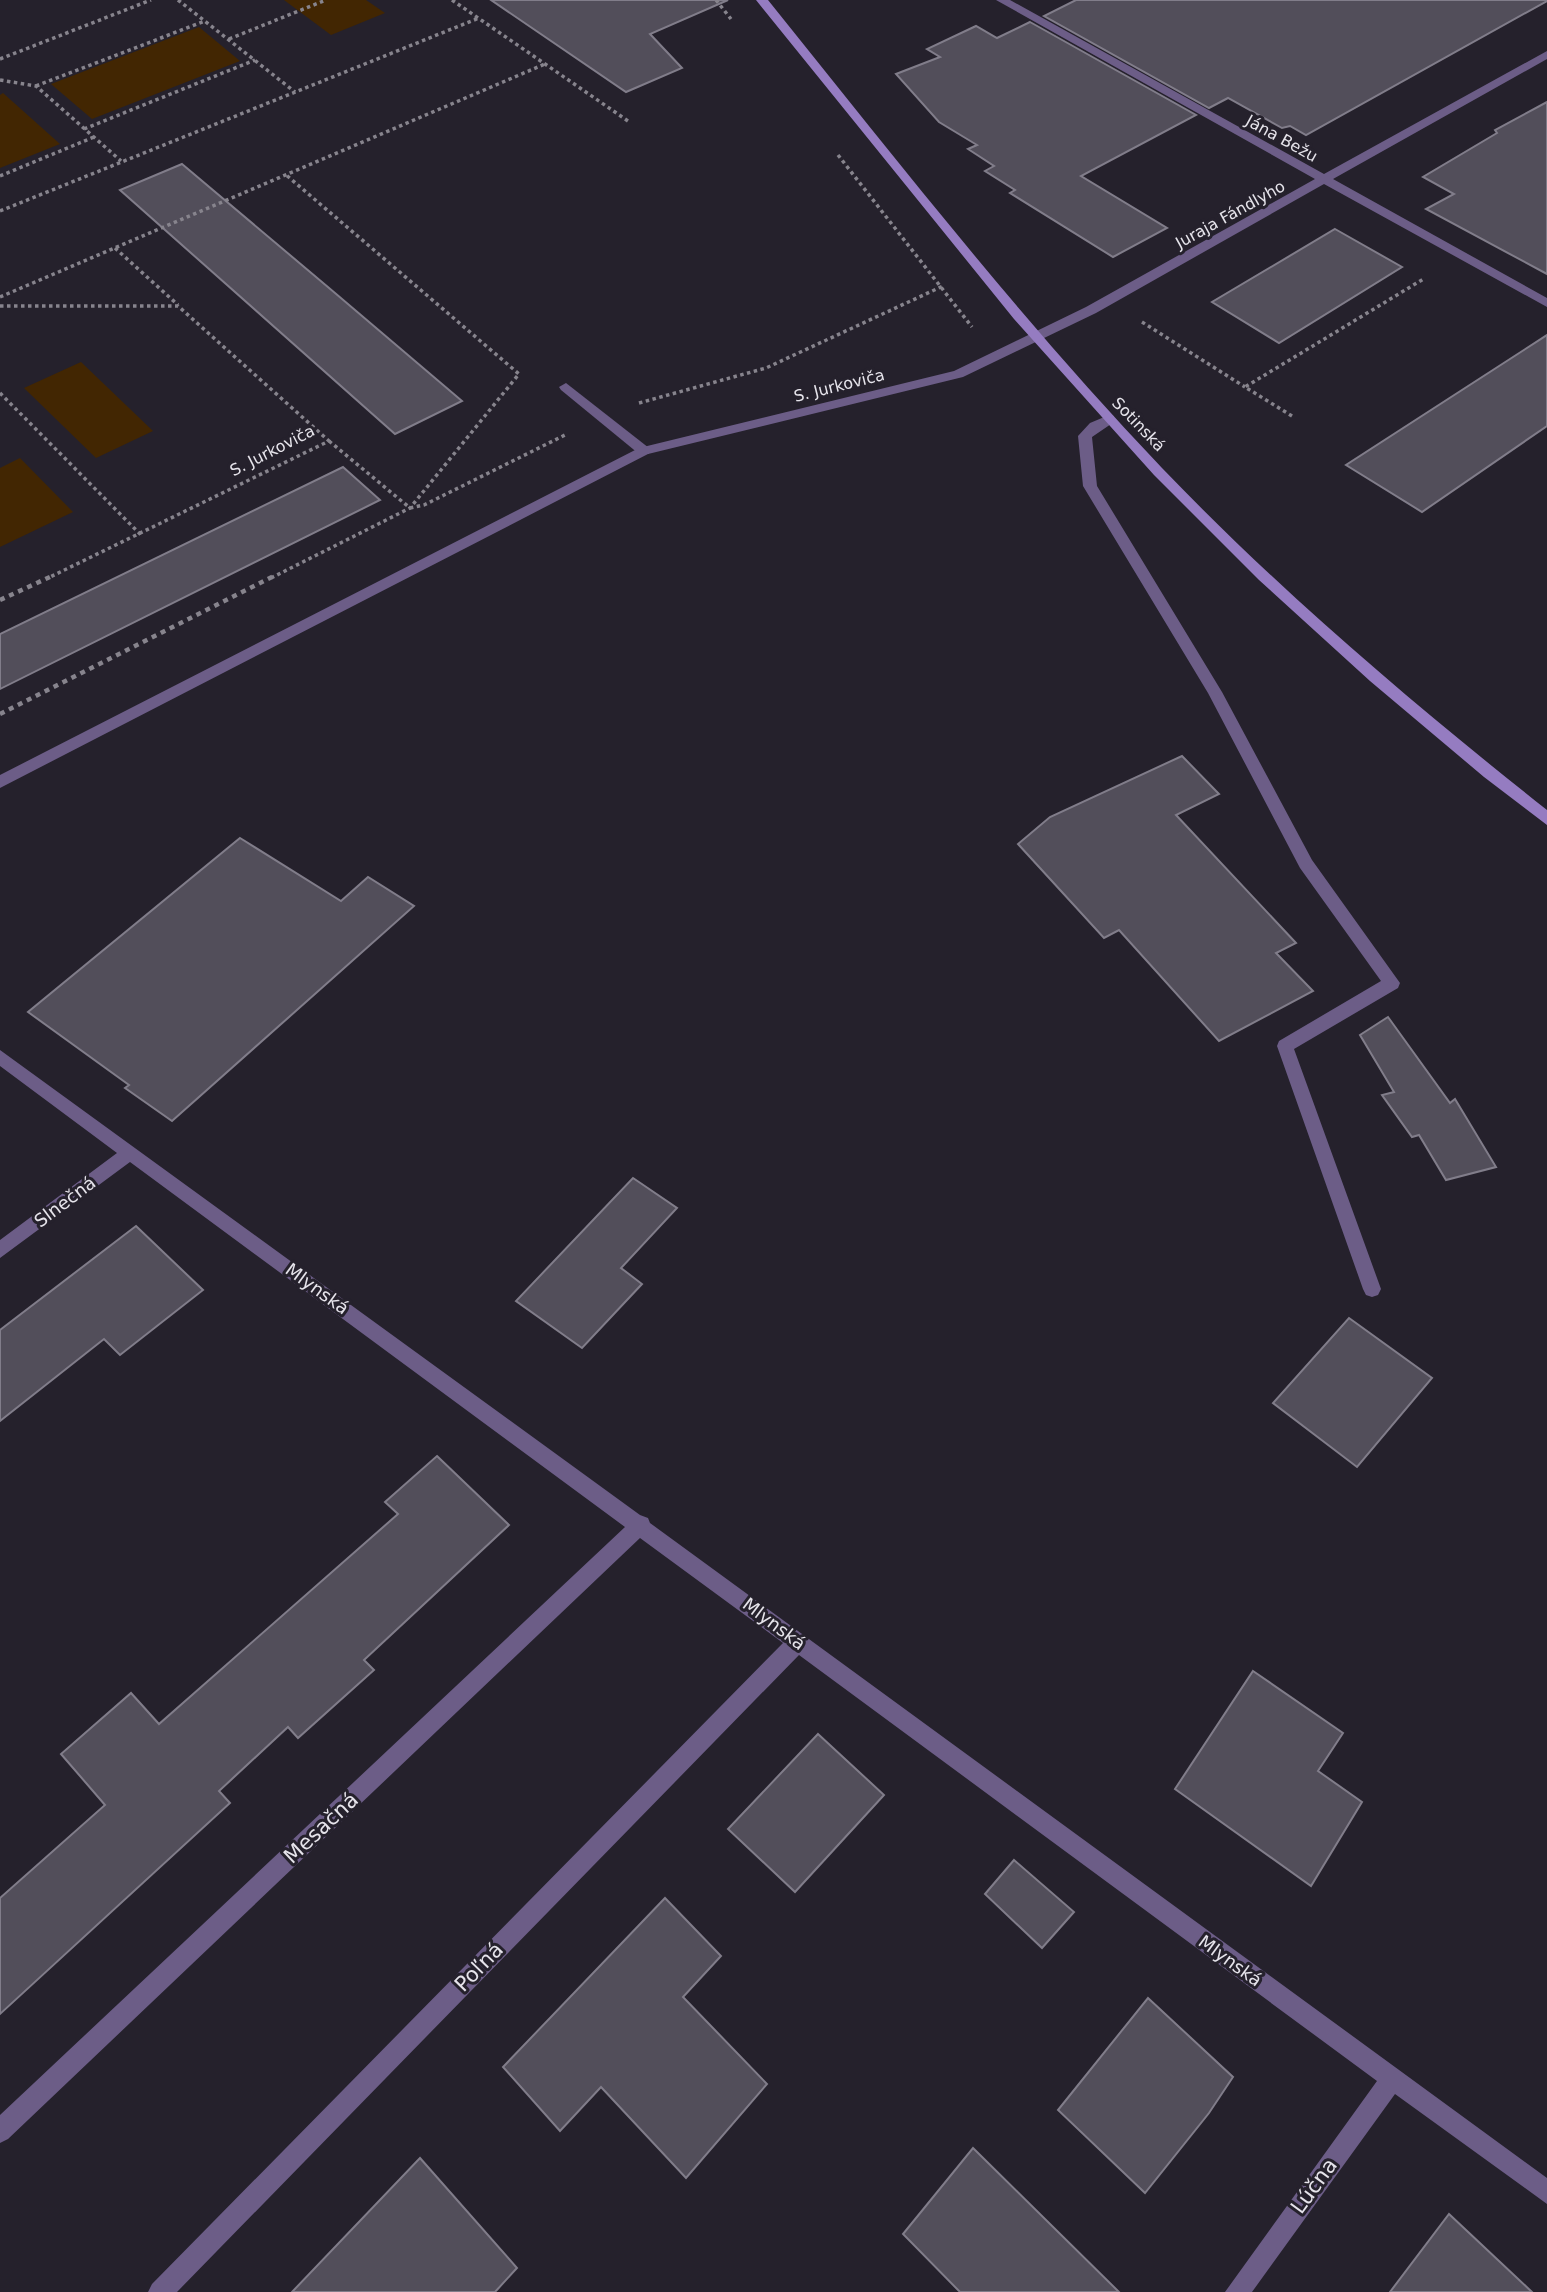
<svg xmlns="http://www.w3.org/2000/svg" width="1547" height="2292" font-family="'DejaVu Sans',sans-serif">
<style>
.green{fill:#422602}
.building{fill:#524e5a;stroke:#817d8a;stroke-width:2}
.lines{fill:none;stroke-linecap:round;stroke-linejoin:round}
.path-far1{stroke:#87848d;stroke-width:3.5;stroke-dasharray:3.5 3.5;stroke-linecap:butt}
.path{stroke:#87848d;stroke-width:4.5;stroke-dasharray:5 5;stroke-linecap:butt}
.service{fill:#6c5d87;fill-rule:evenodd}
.minor{fill:#6c5d87;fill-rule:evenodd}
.secondary{fill:#957cc1;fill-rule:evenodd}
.labels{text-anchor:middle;stroke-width:6;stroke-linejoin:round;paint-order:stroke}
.far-street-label{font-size:16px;fill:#e6e4eb;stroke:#25212c}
.street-label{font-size:18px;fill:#e6e4eb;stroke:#25212c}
.near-street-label{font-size:21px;fill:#e6e4eb;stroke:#25212c}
</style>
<rect width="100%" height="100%" fill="#25212c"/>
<g class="green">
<path d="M284,0H366L385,13L331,35Z"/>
<path d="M199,27L240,61L92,119L51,84Z"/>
<path d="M3,93L60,144L0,168V95Z"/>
<path d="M81,362L153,431L96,458L24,388Z"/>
<path d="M20,458L73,512L0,547V468Z"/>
</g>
<g class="building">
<path d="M491,0H728L650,34L682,68L626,92Z"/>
<path d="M1076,0H1547V1L1306,135L1290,126L1282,128L1228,98L1209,108L1044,16Z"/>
<path d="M1030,22L1196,115L1081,176L1167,228L1113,257L1010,193L1015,190L985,171L994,166L968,149L977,145L939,122L896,74L940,57L927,49L976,26L997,38Z"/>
<path d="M1547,102V274L1426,209L1454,194L1423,177L1497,133L1495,130Z"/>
<path d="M182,164L335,293L462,401L395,434L120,190Z"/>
<path d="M1335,229L1402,267L1279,343L1212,302Z"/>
<path d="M1547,335V426L1422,512L1346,465Z"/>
<path d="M343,467L380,500L0,689V634Z"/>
<path d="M1182,756L1219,794L1176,815L1296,943L1276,953L1313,991L1219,1041L1119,930L1104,938L1018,844L1050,817Z"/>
<path d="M240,838L341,901L368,877L414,906L172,1121L125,1088L129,1085L28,1012Z"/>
<path d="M1388,1017L1450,1103L1455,1099L1496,1167L1446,1180L1419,1135L1412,1137L1382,1095L1394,1092L1360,1035Z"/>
<path d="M633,1178L677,1208L621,1268L642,1284L582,1348L516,1301Z"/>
<path d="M136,1226L203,1290L120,1355L104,1339L0,1421V1330Z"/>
<path d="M1349,1318L1432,1378L1357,1467L1273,1403Z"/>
<path d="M437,1456L509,1525L364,1660L374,1670L298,1738L288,1727L219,1791L230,1803L0,2014V1898L105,1805L61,1754L131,1693L159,1724L398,1514L385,1502Z"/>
<path d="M1253,1671L1343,1733L1318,1771L1362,1802L1311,1886L1175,1789Z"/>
<path d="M818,1734L884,1795L795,1892L728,1829Z"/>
<path d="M1014,1860L1074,1912L1042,1948L985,1894Z"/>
<path d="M665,1898L721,1956L683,1997L767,2084L686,2178L601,2087L560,2131L503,2067Z"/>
<path d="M1148,1998L1233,2077L1209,2113L1145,2193L1058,2110Z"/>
<path d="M973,2148L1119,2292H960L903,2234Z"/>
<path d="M420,2158L517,2268L495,2292H292Z"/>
<path d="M1449,2214L1532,2292H1390Z"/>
</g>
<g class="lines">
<g class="path-far1">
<path d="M178,0L295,92"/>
<path d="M452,0L628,121"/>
<path d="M716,0L731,19"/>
<path d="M229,39L326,0"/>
<path d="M0,59L151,0"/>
<path d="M0,80L36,86L121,161"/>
<path d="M36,86L205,21"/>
<path d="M84,129L255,60"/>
<path d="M838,155L972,327"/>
<path d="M0,176L94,137"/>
<path d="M0,211L479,18"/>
<path d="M115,248L178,305"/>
<path d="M0,297L545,64"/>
<path d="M0,306H178L329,441L48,578"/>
<path d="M1142,322L1245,387"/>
<path d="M0,393L141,535"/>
<path d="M639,403L766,368L943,286"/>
<path d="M1292,416L1245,387L1425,278"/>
<path d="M329,441L410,508L424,505L567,434"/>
<path d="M271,578L410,508L519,374L285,174"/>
</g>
<g class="path">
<path d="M0,600L52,576"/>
<path d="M0,714L274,576"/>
</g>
<g class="service">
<path d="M566,383L649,448V454H639L561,390L559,387Z"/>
<path d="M1109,415L1114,416V422L1092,437L1097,486L1222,692L1312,860L1400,983L1398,988L1294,1049L1381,1289L1378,1295L1372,1297L1366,1295L1363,1289L1277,1046L1279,1041L1381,981L1300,868L1208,693L1083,486L1078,436L1090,423Z"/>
</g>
<g class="minor">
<path d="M996,0H1010L1324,174L1547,51V59L1333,179L1547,298V307L1324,184L1096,313L963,377L648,454L0,788V775L639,448L954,371L1086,307L1315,179Z"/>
<path d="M0,1050L640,1515L648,1518L650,1523L1547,2178V2204L1395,2094L1252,2292H1225L1377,2081L799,1655L177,2292H148L152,2284L783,1643L640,1538L8,2139L0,2143V2115L625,1527L130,1162L0,1258V1240L117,1153L0,1066Z"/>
</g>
<path class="secondary" d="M756,0H768C896,159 1021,320 1162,468C1281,592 1413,704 1547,810V825L1484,777L1370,681L1259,580L1154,475L1014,319Z"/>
</g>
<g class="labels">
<g class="far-street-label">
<text transform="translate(1282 138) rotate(29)" y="6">Jána Bežu</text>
<text transform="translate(1230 214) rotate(-29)" y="6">Juraja Fándlyho</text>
<text transform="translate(839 385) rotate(-14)" y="6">S. Jurkoviča</text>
<text transform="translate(1139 424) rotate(46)" y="6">Sotinská</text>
<text transform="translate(272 450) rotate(-27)" y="6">S. Jurkoviča</text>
</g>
<g class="street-label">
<text transform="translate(65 1202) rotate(-37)" y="6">Slnečná</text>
<text transform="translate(317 1289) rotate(36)" y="6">Mlynská</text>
<text transform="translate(774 1624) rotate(37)" y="6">Mlynská</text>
<text transform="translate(1230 1961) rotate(36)" y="6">Mlynská</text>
</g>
<g class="near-street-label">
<text transform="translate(321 1828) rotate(-43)" y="7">Mesačná</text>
<text transform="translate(479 1967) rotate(-46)" y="7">Poľná</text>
<text transform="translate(1314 2186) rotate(-54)" y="7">Lúčna</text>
</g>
</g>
</svg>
